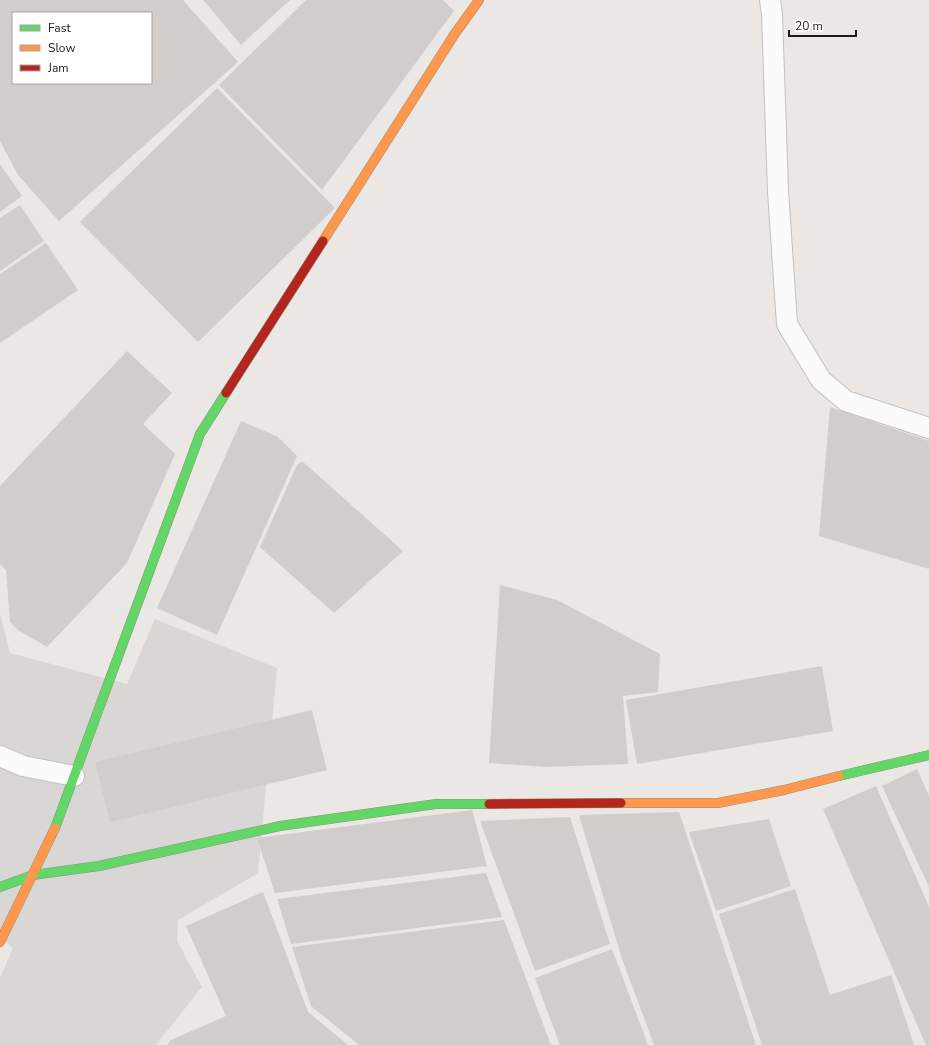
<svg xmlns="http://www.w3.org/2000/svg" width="929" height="1045" font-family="'Nunito Sans',sans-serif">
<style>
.residential{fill:#d9d7d5}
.building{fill:#d0cdcb;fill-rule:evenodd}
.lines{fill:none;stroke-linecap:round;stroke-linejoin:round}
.street-casing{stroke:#c2c1c0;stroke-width:22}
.fast-casing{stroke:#93927c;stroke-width:10}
.slow-casing{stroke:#93927c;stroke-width:10}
.jam-casing{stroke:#93927c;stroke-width:10}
.street{stroke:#fcfbfb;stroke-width:20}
.fast{stroke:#63d668;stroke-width:9}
.slow{stroke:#ff974d;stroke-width:9}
.jam{stroke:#b3261e;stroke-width:9}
</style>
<rect width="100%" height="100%" fill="#eae7e4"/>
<path class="residential" d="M0,614L10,653L127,684L155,619L277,668L258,873L178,920L177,941L202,987L156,1045H0V978L13,948L0,938Z"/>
<g class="building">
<path d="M0,0H183L238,62L59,221L18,175L0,141ZM13,13H151V83H13Z"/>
<path d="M203,0H290L241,45Z"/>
<path d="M306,0H443L454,11L322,190L219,85Z"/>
<path d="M217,88L335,208L198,342L80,222Z"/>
<path d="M0,164L22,196L0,212Z"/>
<path d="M20,205L44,241L0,271V218Z"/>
<path d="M46,243L78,290L0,343V274Z"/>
<path d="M127,351L172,393L143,424L175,454L127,563L47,647L18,630L10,622L6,570L0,564V486Z"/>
<path d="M830,407L929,441V569L819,536Z"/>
<path d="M241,421L278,437L297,456L217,635L157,608Z"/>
<path d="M302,461L403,551L334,613L260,547L297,465Z"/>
<path d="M500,585L557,600L660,654L658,692L623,696L628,764L546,767L489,763Z"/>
<path d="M822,666L833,731L637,764L626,700Z"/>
<path d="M312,710L327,770L110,822L95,762Z"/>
<path d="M917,769L929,796V887L882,786Z"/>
<path d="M876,786L929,907V1045H926L823,809Z"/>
<path d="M472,810L487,866L275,893L257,838Z"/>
<path d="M679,812L756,1045H654L621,956L579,815Z"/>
<path d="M570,817L610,944L535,971L480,821Z"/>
<path d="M769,819L791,886L716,911L689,832Z"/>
<path d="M486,873L502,917L291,944L277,899Z"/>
<path d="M795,889L830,995L891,975L914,1045H762L719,914Z"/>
<path d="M263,892L308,1012L348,1045H167L171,1040L226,1016L186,926Z"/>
<path d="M504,920L551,1045H359L311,1006L292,947Z"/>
<path d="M612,949L648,1045H560L535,978Z"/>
</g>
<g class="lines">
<g class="street-casing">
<g id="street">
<path d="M770,0L772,14L778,191L787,324L821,380L846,401L929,428"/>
<path d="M0,756L23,766L74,776"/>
</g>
</g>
<g class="fast-casing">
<g id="fast">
<path d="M839,776L929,755"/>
<path d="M55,828L200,434L226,393"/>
<path d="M0,887L33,875L99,866L280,826L436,804H489"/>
</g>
</g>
<g class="slow-casing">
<g id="slow">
<path d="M323,241L454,35L479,0"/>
<path d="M621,803H718L784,790L839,776"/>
<path d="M0,942L55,828"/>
</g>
</g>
<g class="jam-casing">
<g id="jam">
<path d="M226,393L323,241"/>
<path d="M489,804L621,803"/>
</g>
</g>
<use href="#street" class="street"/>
<use href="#fast" class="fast"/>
<use href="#slow" class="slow"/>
<use href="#jam" class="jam"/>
</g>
<rect x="12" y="12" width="140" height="72" fill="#ffffff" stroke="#a4a4a4"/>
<rect x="20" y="25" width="20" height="6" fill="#63d668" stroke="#a4a4a4"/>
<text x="48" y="32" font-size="12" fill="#1b1b1b">Fast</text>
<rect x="20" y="45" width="20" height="6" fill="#ff974d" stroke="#a4a4a4"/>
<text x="48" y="52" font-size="12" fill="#1b1b1b">Slow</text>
<rect x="20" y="65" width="20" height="6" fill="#b3261e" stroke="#a4a4a4"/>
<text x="48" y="72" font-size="12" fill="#1b1b1b">Jam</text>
<path d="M789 30v6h67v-6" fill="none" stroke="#1b1b1b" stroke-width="2"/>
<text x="795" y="30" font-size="12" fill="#1b1b1b" stroke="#ffffff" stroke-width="3" paint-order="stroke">20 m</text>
</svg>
